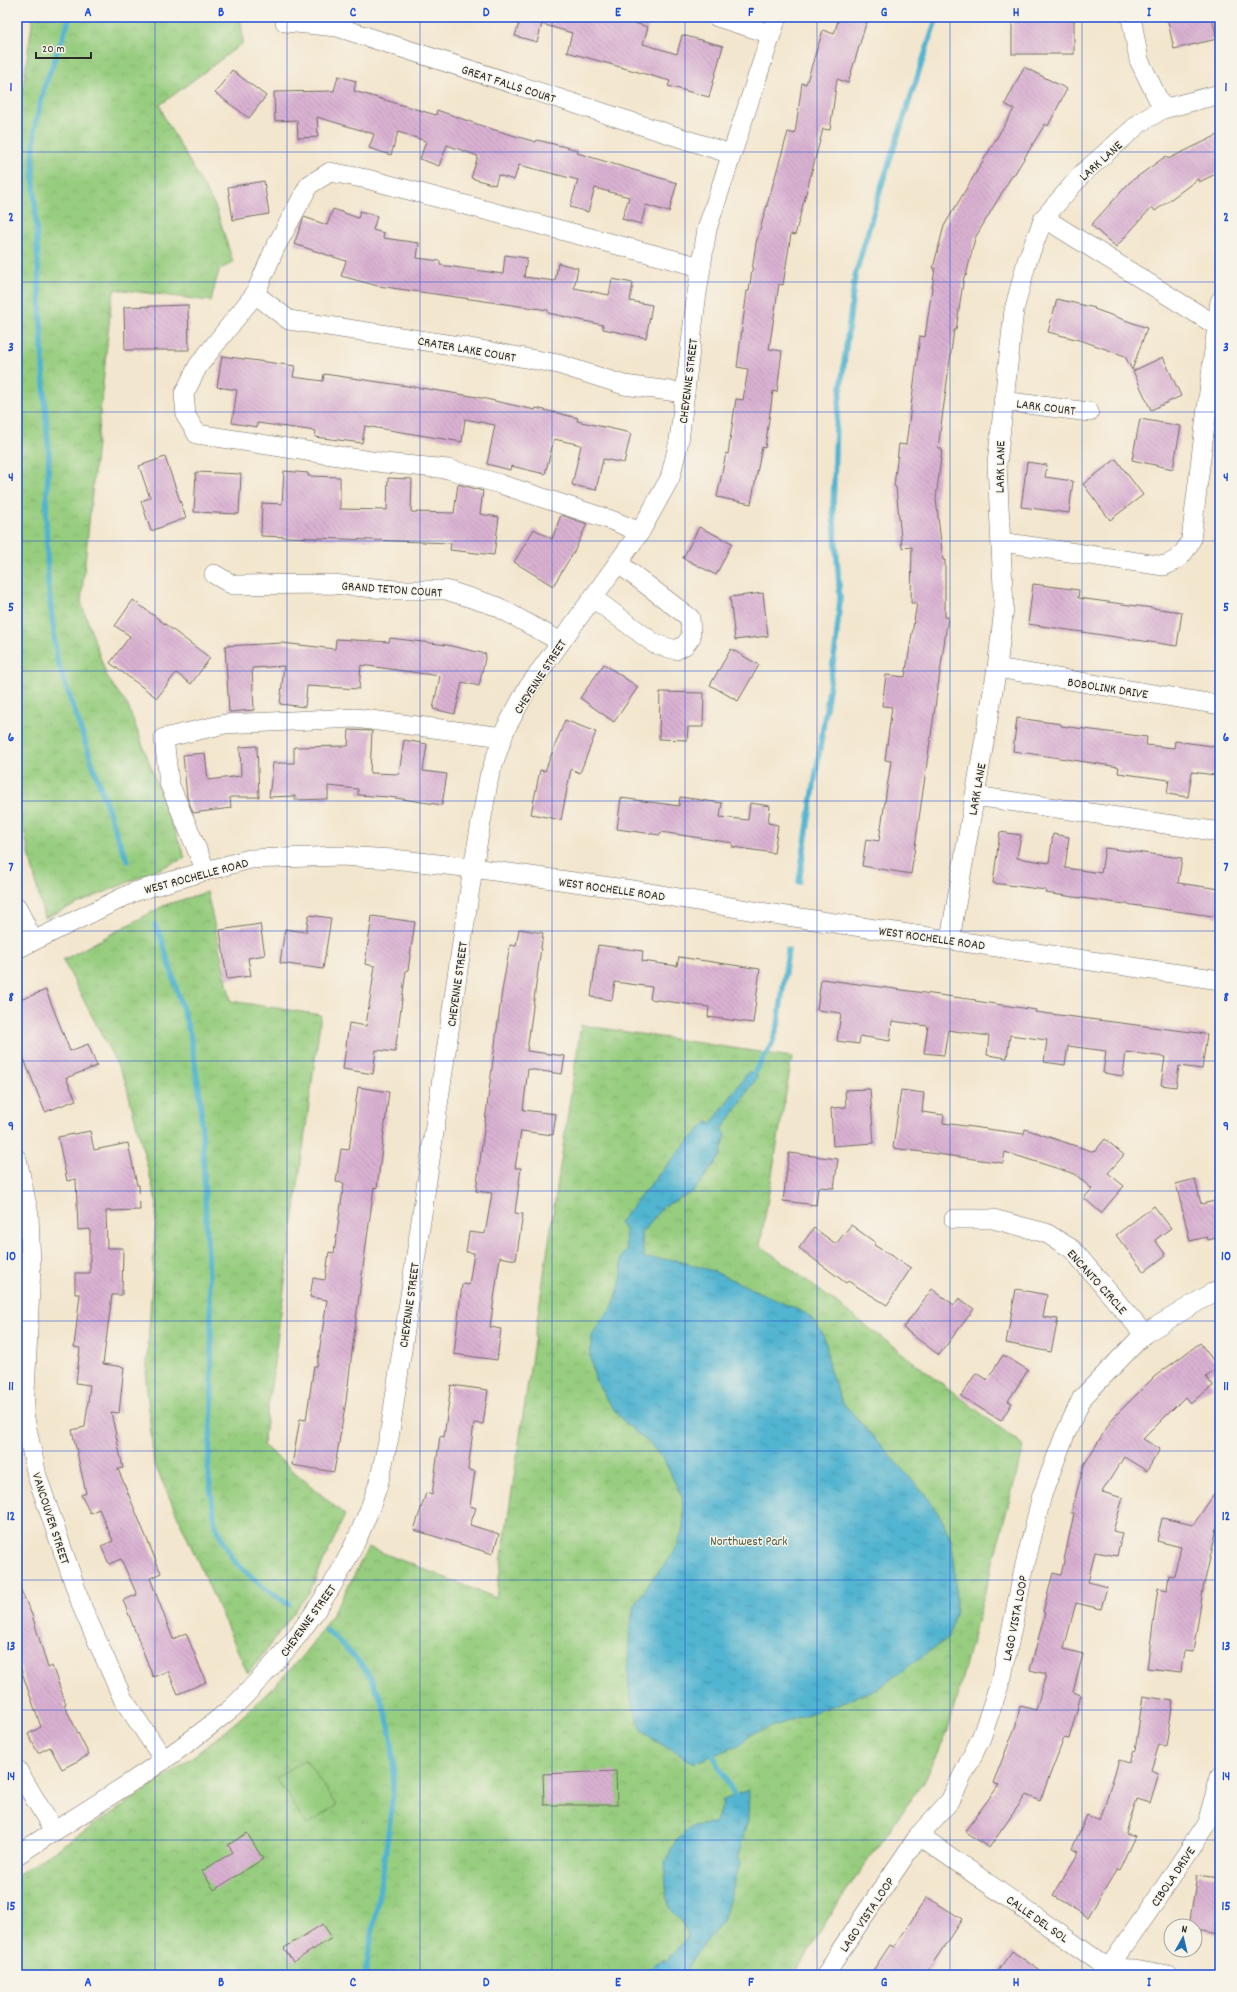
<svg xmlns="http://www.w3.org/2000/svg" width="1237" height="1992" font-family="Dekko,sans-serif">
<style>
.park{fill:url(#park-crowns);stroke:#617c55}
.pitch{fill:#97cd7f;stroke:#617c55}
.water{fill:url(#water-ripples);stroke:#3e707e}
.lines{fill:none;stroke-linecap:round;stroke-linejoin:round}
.stream{stroke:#51b4d0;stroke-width:5.5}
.building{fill:url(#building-back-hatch)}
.minor-casing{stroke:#716c64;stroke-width:20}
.minor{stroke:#fff;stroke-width:19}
.grid{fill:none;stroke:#1d4ed8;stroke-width:1;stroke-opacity:0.55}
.labels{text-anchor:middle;stroke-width:3;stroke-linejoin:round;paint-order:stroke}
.street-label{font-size:13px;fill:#2b2b2b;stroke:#f7f3e8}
.park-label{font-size:13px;fill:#4b5c44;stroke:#f7f3e8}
.neatline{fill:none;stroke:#1d4ed8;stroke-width:1.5}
.grid-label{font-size:13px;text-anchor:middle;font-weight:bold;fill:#1d4ed8}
</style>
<defs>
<pattern id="park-crowns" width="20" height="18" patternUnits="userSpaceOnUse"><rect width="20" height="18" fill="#97cd7f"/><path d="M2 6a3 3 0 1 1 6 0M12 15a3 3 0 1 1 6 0" fill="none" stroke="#82b06e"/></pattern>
<pattern id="water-ripples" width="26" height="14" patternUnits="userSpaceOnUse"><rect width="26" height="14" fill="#51b4d0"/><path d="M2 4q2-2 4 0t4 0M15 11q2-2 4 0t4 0" fill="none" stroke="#4393a9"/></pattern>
<pattern id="building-back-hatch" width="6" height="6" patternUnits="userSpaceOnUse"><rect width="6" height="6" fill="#d9b1d2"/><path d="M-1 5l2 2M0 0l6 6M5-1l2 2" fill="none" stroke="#ba98b4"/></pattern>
</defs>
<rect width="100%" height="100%" fill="#f7f3e8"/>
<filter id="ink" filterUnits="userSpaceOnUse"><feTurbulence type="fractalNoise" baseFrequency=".025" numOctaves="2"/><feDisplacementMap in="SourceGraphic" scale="8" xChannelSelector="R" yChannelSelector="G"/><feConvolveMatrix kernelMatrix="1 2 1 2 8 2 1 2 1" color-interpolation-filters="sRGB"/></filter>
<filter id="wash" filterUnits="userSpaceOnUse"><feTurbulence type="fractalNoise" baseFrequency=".012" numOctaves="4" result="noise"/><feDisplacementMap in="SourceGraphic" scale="16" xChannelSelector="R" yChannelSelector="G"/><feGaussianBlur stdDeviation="0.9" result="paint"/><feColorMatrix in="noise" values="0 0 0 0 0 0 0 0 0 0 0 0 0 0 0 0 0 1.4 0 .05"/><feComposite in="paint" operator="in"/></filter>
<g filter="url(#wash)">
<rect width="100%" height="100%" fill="#f3e6ce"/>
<g class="park">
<path d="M33,17H241L243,43L160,105L165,119L216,208L233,262L219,270L211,301L115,289L111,304L81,602L107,677L128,706L185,858L44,918L18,805L17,787V128Z"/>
<path d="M207,892L231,1001L321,1015L263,1445L345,1515L310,1591L248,1674L154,1463L146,1378L157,1204L125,1080L63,960L165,905Z"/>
<path d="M581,1025L792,1057L760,1245L1024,1446L947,1734L925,1780L840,1900L794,1975H17V1875C118,1808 222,1749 302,1656C329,1624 350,1585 368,1547L496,1598Z"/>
</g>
<path class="pitch" d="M305,1759L337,1805L307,1825L276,1778Z"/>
<g class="water">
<path d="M748,1072H755L757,1078L722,1130L726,1134L720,1157L694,1191L663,1207L641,1233L644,1258L675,1260L713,1271L809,1315L821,1331L826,1342L829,1368L842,1402L928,1498L945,1524L952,1544L955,1566L956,1609L949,1637L880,1687L849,1700L751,1734L740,1745L693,1763L654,1740L644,1732L634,1712L629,1690L628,1658L630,1624L634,1607L650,1582L673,1554L682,1533L684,1515L682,1497L664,1460L649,1443L625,1423L608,1402L595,1379L590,1356L592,1335L603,1318L612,1308L618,1291L622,1274L621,1258L626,1251L625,1229L619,1223C647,1187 676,1154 708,1121L712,1123Z"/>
<path d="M749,1790L748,1819L737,1860L741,1861L723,1921L690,1962L684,1975H644L655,1964L663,1959L665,1962L688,1936C686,1931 684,1926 682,1922C678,1916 671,1912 669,1905C660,1879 664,1844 690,1828C697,1824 706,1825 714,1824L724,1803L721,1801Z"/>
</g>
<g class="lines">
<g class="stream">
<path d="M70,17L44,88L35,126L33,162L45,405L49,454L46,513L48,583L57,660L119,841L128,861"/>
<path d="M799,882L836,644L840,598L833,508L836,427L855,276L881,187L937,17"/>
<path d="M155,925L163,943L190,1034L200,1095L211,1319L212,1408L208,1470L215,1524L233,1560L263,1587L289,1604"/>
<path d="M751,1078L772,1044L778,1025L788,950"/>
<path d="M326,1630C342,1644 359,1659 370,1677C402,1733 395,1787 386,1849C380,1891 372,1933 365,1975"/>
<path d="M713,1748V1755L735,1796L736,1802"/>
</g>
</g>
<g id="blocks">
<g class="building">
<path d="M521,17H614L648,27L643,44L677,54L682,35L723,46L709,97L668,86L670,81L567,52L572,33L542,24L537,42L515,36Z"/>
<path d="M839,17H868L848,83L837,79L830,130L823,129L795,235L791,234L783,285L779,284L769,349L782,351L777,392L773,391L765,448L762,447L751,504L717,497L726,453L728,454L736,399L743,400L748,369L737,367L747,291H749L756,243L788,132L795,134L802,83L806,84L823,30L834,34Z"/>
<rect x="1012" y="17" width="62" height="37"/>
<path d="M1167,17H1212L1217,39L1174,49Z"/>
<path d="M1024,67L1067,89L1048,126L1045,124L1014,175L1013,174L975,238L966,276H964L956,330H954L938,448L942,449L936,499L943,560H945V617H948L911,874L862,866L866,839L879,841L891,761L885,760L892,707L882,706L886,675L905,677L917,603H911L912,547L902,548L896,487L894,486L899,444L906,445L920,336L925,337L935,268H933L944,226L1014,109L1005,104Z"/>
<path d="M232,70L266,96L249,118L215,93Z"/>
<path d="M338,76L356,81L354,91L436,115L437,110L488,128L536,142L537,140L578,150L577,153L677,183L669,212L646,205L641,224L622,219L629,197L595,188L588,212L570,207L578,180L519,165L514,180L498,175L495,185L471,178L478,156L447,145L439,166L420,159L426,141L398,132L391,155L369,148L374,134L317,117L318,137L298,138L297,120L275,121L274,92L334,91Z"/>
<path d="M1220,134V172L1199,182L1198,179L1155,211L1152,207L1116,247L1091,225L1130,182L1166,156L1168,159Z"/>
<path d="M264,181L269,214L233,220L228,187Z"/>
<path d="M333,209L358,218L360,211L377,216L373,230L384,233L383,238L419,243L417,258L440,261V265L503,274L505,255L527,258L524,277L555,281L558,263L578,268L574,288L609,295L612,279L633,283L630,301L652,305L646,338L603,329V325L548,313V310L378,286L341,276L346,261L294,244L304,217L327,225Z"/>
<path d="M1057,299L1095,308L1094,309L1147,328L1132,370L1125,356L1083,341L1048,332Z"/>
<path d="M188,305L189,350H125L124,307Z"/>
<path d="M222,356L295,366L293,377L323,381L324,374L421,388L477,397L535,410L536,408L578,418L577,421L631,433L624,463L603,459L596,490L572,485L581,445L554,439L545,474L511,466L510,470L487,464L495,425L465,419L462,442L365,426L362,443L315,437L316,431L257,423V427L232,423L237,390L217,387Z"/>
<path d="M1163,357L1181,396L1151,410L1133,371Z"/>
<path d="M1140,419L1181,426L1173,469L1132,460Z"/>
<path d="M165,457L186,518L151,531L141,501L150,498L139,466Z"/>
<path d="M1116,459L1143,495L1110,520L1083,484Z"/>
<path d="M1027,462L1047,465L1045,477L1073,481L1069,513L1021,507Z"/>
<path d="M284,471L308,473V476L340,477V509L387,510L388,478L412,479L411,512L454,513L458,484L483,491L480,514L499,517L494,555L450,550L451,543L261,536L262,503L282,504Z"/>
<path d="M196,472L241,474L239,514L194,512Z"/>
<path d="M561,515L587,524L575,550L553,586L514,562L534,529L552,539Z"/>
<path d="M699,527L732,543L716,575L683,558Z"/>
<path d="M1033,584L1079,590L1078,598L1182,612L1177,646L1028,624Z"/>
<path d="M763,593L768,636L735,640L730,597Z"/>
<path d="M133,600L210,658L191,684L176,673L157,698L110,663L130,636L115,626Z"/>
<path d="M390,638L447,645L486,654L479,686L462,682L455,714L433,709L440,676L361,665L359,689L307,686L305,707L280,704L284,666L252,668L254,710L229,712L225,646L282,643L335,649L336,639L389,642Z"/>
<path d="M731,649L759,665L738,701L710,685Z"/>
<path d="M604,664L638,687L614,722L580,698Z"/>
<path d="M660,692L704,693L703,727H688L687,740L659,739Z"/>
<path d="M1017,718L1061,724V726L1147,737L1146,745L1174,748L1175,741L1219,747L1215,775L1192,772L1188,797L1167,794L1169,780L1118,773L1119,767L1013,751Z"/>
<path d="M565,720L596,732L580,773L571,769L561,820L531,814L540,770L545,771Z"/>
<path d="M349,730L372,731L370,773L399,774L404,740L427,744L423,771L447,774L442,805L389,797L358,795V789L328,786V799L295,800V796L269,797L273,763H294V747L348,746Z"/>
<path d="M257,746L259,797H230L231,808L193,813L187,797L183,755L205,753L208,780L241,776L240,747Z"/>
<path d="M680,797L722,803L720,817L748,820L750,803L770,806L768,823L778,825L774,853L732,847L733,843L661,832L660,835L617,829L621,798L679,806Z"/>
<path d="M1000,832L1021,835L1017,858L1049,863L1053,834L1069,837L1065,868L1101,873L1105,848L1182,858L1178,883L1220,889V917L1045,893L1046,890L993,883Z"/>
<path d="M309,915L331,918L323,969L280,963L285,929L306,932Z"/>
<path d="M372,916L415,922L408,970H406L395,1052L376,1050L373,1074L343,1069L349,1023L366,1026L375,966L365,964Z"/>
<path d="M260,924L265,955L248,958L251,976L227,979L220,930Z"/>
<path d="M519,929L543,933L527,1051L565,1056L562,1074L528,1069L523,1110L556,1114L553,1135L521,1131L515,1168H521L515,1213L523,1214L516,1260L500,1257L490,1327L501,1329L497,1360L454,1354L462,1284L469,1285L474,1253L466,1252L469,1232L485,1234L492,1193L476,1191L502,991L510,945L516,946Z"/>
<path d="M598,945L643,951L642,961L677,966L679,957L760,969L753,1023L708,1017L709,1007L650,999L652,987L615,982L612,1000L591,997Z"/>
<path d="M821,979L976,1000L975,1001L1036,1010L1035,1012L1207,1034L1202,1069L1179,1066L1176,1087L1161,1085L1165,1057L1126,1052L1123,1076L1103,1073L1106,1051L1068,1046L1065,1065L1044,1062L1047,1040L1010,1035L1007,1058L987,1055L989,1036L948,1030L944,1055L924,1053L928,1026L892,1021L890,1041L860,1036L859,1044L837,1041L841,1013L817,1010Z"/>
<path d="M46,990L70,1051L88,1044L97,1066L66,1078L76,1100L45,1112L22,1054L17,1056V1001Z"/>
<path d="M358,1087L389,1092L377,1188L374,1187L357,1311L346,1401L334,1472L292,1465L300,1419L306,1420L314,1366H317L327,1300L310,1297L313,1278L325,1280L329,1252L334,1253L344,1183L336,1182L341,1149L349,1150Z"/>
<path d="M870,1089L874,1143L833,1146L831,1108L846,1107L845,1090Z"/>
<path d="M901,1090L924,1093L922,1112L944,1115L943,1123L1024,1134L1025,1129L1094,1152L1105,1139L1124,1155L1108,1173L1124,1186L1101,1213L1084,1198L1092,1189L1075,1174L1005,1152L1003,1163L893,1148Z"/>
<path d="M90,1131L94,1150L128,1143L137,1185H139L140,1210L106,1211L107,1248H123L122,1295H112L103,1364L124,1367L119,1413L111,1412L123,1468L118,1469L161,1573L150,1578L173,1639L186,1633L206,1682L178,1694L168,1671L153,1677L123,1600L137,1595L121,1559L109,1564L101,1546L113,1541L99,1509L90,1513L81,1495L86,1493L72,1430L85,1427L90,1385L76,1383L80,1348L74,1347L80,1294H75V1273H90V1229L78,1230L76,1179L67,1181L58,1137Z"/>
<path d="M789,1153L838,1159L834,1188L818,1187L816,1205L783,1201Z"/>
<path d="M1195,1179L1201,1204L1220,1200V1237L1208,1240L1207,1237L1190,1241L1176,1184Z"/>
<path d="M1154,1206L1171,1228L1155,1240L1166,1255L1144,1272L1116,1235Z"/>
<path d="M851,1225L876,1243L874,1245L911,1268L887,1305L848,1281L846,1283L799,1248L814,1228L836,1244Z"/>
<path d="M932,1289L954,1305L959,1298L974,1309L939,1355L903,1328Z"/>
<path d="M1016,1289L1047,1295L1043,1317L1058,1319L1051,1352L1006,1343Z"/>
<path d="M1200,1343L1219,1368L1206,1377L1213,1386L1190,1403L1185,1397L1143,1439L1160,1449L1147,1471L1124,1457L1102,1492L1123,1498L1113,1531L1122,1533L1117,1556L1095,1552L1088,1582L1107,1587L1101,1609L1076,1603L1068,1633L1064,1649L1083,1654L1073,1692L1081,1695L1069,1739L1064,1738L1040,1801L1026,1795L989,1848L965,1831L999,1785L993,1783L1016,1725L1020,1706L1036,1710L1046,1674L1030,1670L1045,1613L1043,1612L1053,1573L1061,1575L1074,1513H1071L1084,1465L1112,1419L1154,1377Z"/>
<path d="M1003,1355L1028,1370L1008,1401L1012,1403L1001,1421L961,1396L976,1373L987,1380Z"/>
<path d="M451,1385L488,1390L483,1424L474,1423L468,1470L475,1471L470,1506L476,1508L470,1525L499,1534L493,1554L414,1530L426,1493L432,1495L440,1436L444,1437Z"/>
<path d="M1220,1486V1516L1204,1584L1193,1652L1184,1651L1181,1672L1147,1668L1158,1588L1167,1590L1169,1575L1174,1576L1181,1547L1157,1541L1162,1518L1193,1525Z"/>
<path d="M17,1581L32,1615L48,1668L52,1666L66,1704L64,1705L89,1755L62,1769L50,1747L38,1753L28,1734L41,1727L17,1658Z"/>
<path d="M1143,1696L1173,1701L1166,1746L1159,1745L1151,1770L1159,1773L1150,1803L1137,1799L1126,1833L1135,1836L1119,1870L1117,1869L1088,1917L1053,1896L1079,1852L1072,1849L1087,1815L1100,1821L1119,1760L1129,1763L1133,1750L1135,1751Z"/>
<path d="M616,1771L617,1805H544L543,1774Z"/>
<path d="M247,1833L263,1859L214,1890L202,1871L233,1852L228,1845Z"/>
<path d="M1197,1875L1220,1878V1934L1195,1930V1926H1189Z"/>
<path d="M927,1897L962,1919L925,1975H870L890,1945L894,1947Z"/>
<path d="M323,1924L332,1938L293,1962L284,1948Z"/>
<path d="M1012,1951L1046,1975H995Z"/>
</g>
</g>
</g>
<g filter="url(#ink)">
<use href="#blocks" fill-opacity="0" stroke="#716c64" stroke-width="1"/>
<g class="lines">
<g class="minor-casing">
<g id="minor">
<path d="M717,17L771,34"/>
<path d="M1131,17L1139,60L1163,109"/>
<path d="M285,22L337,27L731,154"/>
<path d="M1044,218L1217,326"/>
<path d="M255,294L289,320L465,347L558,364L624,385L685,393"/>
<path d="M1003,401L1089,412"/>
<path d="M640,532L611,520L500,484L448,469L384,463L197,434L186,416L184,394L198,366L255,294L275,248L309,185L330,172L367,179L701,267"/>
<path d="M1001,542L1164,566C1179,560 1184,554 1191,540L1220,301"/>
<path d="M214,574L233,585L332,584L396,590H446L496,606L561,642"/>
<path d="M593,598L655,644L676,650L685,645L691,637L690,618L618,563"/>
<path d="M997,668L1220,705"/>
<path d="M975,796L1220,832"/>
<path d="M206,871L169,783L164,738L225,724L355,718L503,737"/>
<path d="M17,907L33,941"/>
<path d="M950,939L997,668L1004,608L997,464L1014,310L1027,261L1044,218L1083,173L1141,122L1163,109L1220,94"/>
<path d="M17,949L134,892L206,871L250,859L341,856L393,859L473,868L639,891L760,912L1220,980"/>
<path d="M17,1159L29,1215L31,1267L24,1414L37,1476L83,1609L123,1699L164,1760"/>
<path d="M954,1219H993L1046,1233L1072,1249L1144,1334"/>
<path d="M17,1769L54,1831"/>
<path d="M919,1835L1108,1968L1135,1969L1168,1975"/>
<path d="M17,1855C88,1809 162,1766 227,1712C239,1703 249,1690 259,1680C312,1625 355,1558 378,1485C382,1470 385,1453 389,1438L473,868L489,777L505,730L527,689L640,532L670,478L679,441L696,300L707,229L777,17"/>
<path d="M826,1975L840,1951L919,1835L950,1801L981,1738L1002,1677L1023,1573L1042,1495L1064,1437L1082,1398L1144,1334L1212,1293L1220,1291"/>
<path d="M1104,1975L1157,1899L1207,1823L1220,1777"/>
</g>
</g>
<use href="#minor" class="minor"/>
</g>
</g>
<path class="grid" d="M155,17V1975M287,17V1975M420,17V1975M552,17V1975M685,17V1975M817,17V1975M950,17V1975M1082,17V1975M17,152H1220M17,282H1220M17,412H1220M17,541H1220M17,671H1220M17,801H1220M17,931H1220M17,1061H1220M17,1191H1220M17,1321H1220M17,1451H1220M17,1580H1220M17,1710H1220M17,1840H1220"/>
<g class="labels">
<g class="street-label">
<text transform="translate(509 83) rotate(18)" y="5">GREAT FALLS COURT</text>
<text transform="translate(1100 160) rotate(-42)" y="5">LARK LANE</text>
<text transform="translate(467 348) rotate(10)" y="5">CRATER LAKE COURT</text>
<text transform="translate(687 381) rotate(-83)" y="5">CHEYENNE STREET</text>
<text transform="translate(1046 406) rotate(7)" y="5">LARK COURT</text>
<text transform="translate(999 467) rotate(-89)" y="5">LARK LANE</text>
<text transform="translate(392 588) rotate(4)" y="5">GRAND TETON COURT</text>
<text transform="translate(539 676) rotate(-57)" y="5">CHEYENNE STREET</text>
<text transform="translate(1108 687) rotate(9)" y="5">BOBOLINK DRIVE</text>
<text transform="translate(976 789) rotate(-80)" y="5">LARK LANE</text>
<text transform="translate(196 875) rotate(-15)" y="5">WEST ROCHELLE ROAD</text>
<text transform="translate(612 888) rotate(8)" y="5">WEST ROCHELLE ROAD</text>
<text transform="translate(932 937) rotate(8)" y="5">WEST ROCHELLE ROAD</text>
<text transform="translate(456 984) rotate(-82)" y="5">CHEYENNE STREET</text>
<text transform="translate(1098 1281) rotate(48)" y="5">ENCANTO CIRCLE</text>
<text transform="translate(408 1305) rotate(-82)" y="5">CHEYENNE STREET</text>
<text transform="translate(52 1518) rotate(72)" y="5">VANCOUVER STREET</text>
<text transform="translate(1014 1618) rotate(-79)" y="5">LAGO VISTA LOOP</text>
<text transform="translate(307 1620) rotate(-54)" y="5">CHEYENNE STREET</text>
<text transform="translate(1172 1876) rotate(-56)" y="5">CIBOLA DRIVE</text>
<text transform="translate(866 1914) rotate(-56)" y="5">LAGO VISTA LOOP</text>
<text transform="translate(1038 1918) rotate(35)" y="5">CALLE DEL SOL</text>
</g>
<g class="park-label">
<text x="749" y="1545">Northwest Park</text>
</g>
</g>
<rect width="1237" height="1992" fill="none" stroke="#f7f3e8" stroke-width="44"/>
<g transform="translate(1183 1938) rotate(8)"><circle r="19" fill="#f7f3e8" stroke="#a5a39c"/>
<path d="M0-3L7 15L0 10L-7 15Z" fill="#1f6fb2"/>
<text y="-6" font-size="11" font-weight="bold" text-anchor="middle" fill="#2b2b2b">N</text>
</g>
<path d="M36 52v6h55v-6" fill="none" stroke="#2b2b2b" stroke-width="2"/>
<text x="42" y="52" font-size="12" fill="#2b2b2b" stroke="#f7f3e8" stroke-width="3" paint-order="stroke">20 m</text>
<rect x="22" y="22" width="1193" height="1948" class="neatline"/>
<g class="grid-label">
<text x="88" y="16">A</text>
<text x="221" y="16">B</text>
<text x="353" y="16">C</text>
<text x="486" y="16">D</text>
<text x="618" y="16">E</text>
<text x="751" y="16">F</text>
<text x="884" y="16">G</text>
<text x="1016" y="16">H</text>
<text x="1149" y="16">I</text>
<text x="11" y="91">1</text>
<text x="1226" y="91">1</text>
<text x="11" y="221">2</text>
<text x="1226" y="221">2</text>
<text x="11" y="351">3</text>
<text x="1226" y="351">3</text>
<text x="11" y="481">4</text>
<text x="1226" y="481">4</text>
<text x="11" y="611">5</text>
<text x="1226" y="611">5</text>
<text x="11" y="741">6</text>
<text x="1226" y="741">6</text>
<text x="11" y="871">7</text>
<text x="1226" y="871">7</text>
<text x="11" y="1001">8</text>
<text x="1226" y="1001">8</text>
<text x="11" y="1130">9</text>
<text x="1226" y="1130">9</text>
<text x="11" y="1260">10</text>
<text x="1226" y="1260">10</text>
<text x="11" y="1390">11</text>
<text x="1226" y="1390">11</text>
<text x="11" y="1520">12</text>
<text x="1226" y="1520">12</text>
<text x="11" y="1650">13</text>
<text x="1226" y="1650">13</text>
<text x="11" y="1780">14</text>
<text x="1226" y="1780">14</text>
<text x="11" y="1910">15</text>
<text x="1226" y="1910">15</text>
<text x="88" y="1986">A</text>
<text x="221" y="1986">B</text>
<text x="353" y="1986">C</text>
<text x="486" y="1986">D</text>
<text x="618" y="1986">E</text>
<text x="751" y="1986">F</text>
<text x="884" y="1986">G</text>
<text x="1016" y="1986">H</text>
<text x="1149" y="1986">I</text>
</g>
</svg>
